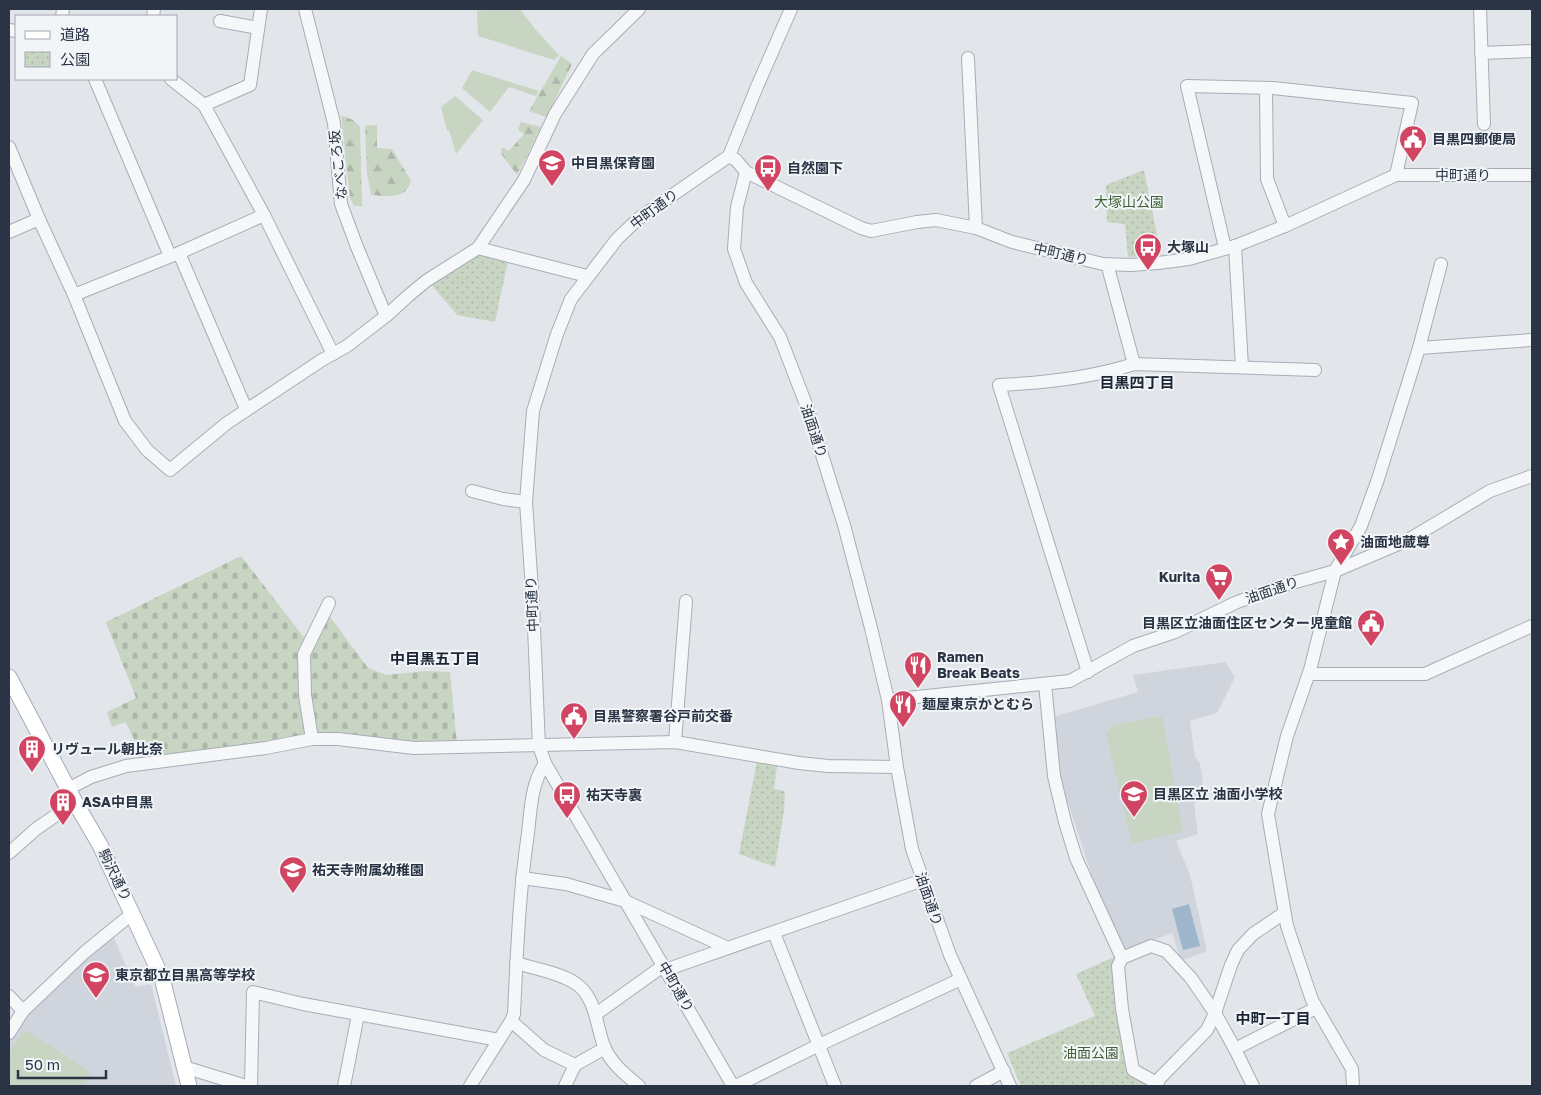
<svg xmlns="http://www.w3.org/2000/svg" width="1541" height="1095" font-family="'Golos Text','Noto Sans JP',sans-serif">
<style>
.built{fill:#d0d5dd}
.green{fill:#c9d5c3}
.forest{fill:url(#forest-firs)}
.cemetery{fill:url(#cemetery-stones)}
.park{fill:url(#park-dots)}
.water{fill:#9db6cb}
.lines{fill:none;stroke-linecap:round;stroke-linejoin:round}
.minor-casing{stroke:#a7adb6;stroke-width:14}
.major-casing{stroke:#a1abb7;stroke-width:17}
.minor{stroke:#f5f7f9;stroke-width:12}
.major{stroke:#fff;stroke-width:15}
.labels{text-anchor:middle;stroke-width:4;stroke-linejoin:round;paint-order:stroke}
.poi-label{font-size:14px;font-weight:bold;fill:#2a3444;stroke:#f2f5f8;text-anchor:start}
.street-label{font-size:14px;fill:#2a3444;stroke:#f2f5f8}
.park-label{font-size:14px;fill:#406037;stroke:#f2f5f8}
.neighbourhood-label{font-size:15px;font-weight:bold;fill:#1c2534;stroke:#f2f5f8}
</style>
<defs>
<pattern id="forest-firs" width="22" height="20" patternUnits="userSpaceOnUse" patternTransform="scale(1.25)"><rect width="22" height="20" fill="#c9d5c3"/><path d="M5 1l3.5 6h-7zM16 11l3.5 6h-7z" fill="#adb7a9"/></pattern>
<pattern id="cemetery-stones" width="16" height="16" patternUnits="userSpaceOnUse" patternTransform="scale(1.25)"><rect width="16" height="16" fill="#c9d5c3"/><path d="M2 7V4a2 2 0 0 1 4 0v3zM10 15v-3a2 2 0 0 1 4 0v3z" fill="#adb7a9"/></pattern>
<pattern id="park-dots" width="8" height="8" patternUnits="userSpaceOnUse" patternTransform="scale(1.25)"><rect width="8" height="8" fill="#c9d5c3"/><path d="M2 2h.1M6 6h.1" fill="none" stroke="#adb7a9" stroke-width="1.8" stroke-linecap="round"/></pattern>
</defs>
<rect width="100%" height="100%" fill="#e2e6eb"/>
<g class="built">
<path d="M1225,662L1235,677L1217,713L1190,721L1195,757L1200,763L1205,799L1194,803L1198,834L1176,841L1190,875L1207,951L1181,961L1172,933L1126,951L1123,949L1095,885L1059,775L1053,717L1138,692L1133,675Z"/>
<path d="M112,933L135,987L151,984L176,1086H9V1038L26,1012Z"/>
</g>
<g class="green">
<path d="M490,9H520L536,30L559,55L554,60L478,36L477,11Z"/>
<path d="M472,70L539,91L536,96L509,87L490,112L462,88Z"/>
<path d="M455,96L483,120L456,154L449,130L447,131L441,107Z"/>
<path d="M1162,716L1183,832L1132,843L1106,735L1112,725Z"/>
<path d="M24,1029L86,1069L91,1074L83,1086H9V1053Z"/>
</g>
<g class="forest">
<path d="M561,56L572,64L547,117L529,111Z"/>
<path d="M341,115L353,120L360,127L362,206H354L350,198Z"/>
<path d="M521,122L541,127L517,175L502,155L501,149L502,147L509,151L524,134L518,130Z"/>
<path d="M377,125V148L392,149L411,181C406,200 387,196 371,195L367,173L365,126Z"/>
</g>
<g class="cemetery">
<path d="M241,556L306,640L307,732L304,736L243,747L143,760L126,722L112,727L107,712L136,698L106,622Z"/>
<path d="M328,614L368,668L387,675L425,671L450,672L457,744L404,745L320,735L315,731L308,693V655Z"/>
</g>
<g class="park">
<path d="M1144,170L1161,255L1128,257L1125,224L1107,222L1106,185Z"/>
<path d="M478,248L509,256L495,322L457,315L429,282Z"/>
<path d="M757,761L777,766L774,789L785,791L784,811L775,867L739,854Z"/>
<path d="M1114,957L1125,1063L1130,1074L1147,1082V1086H1021L1007,1053L1095,1016L1076,974Z"/>
</g>
<path class="water" d="M1189,904L1200,946L1183,950L1172,909Z"/>
<g class="lines">
<g class="minor-casing">
<g id="minor">
<path d="M305,9L334,123L341,204L357,247L386,316"/>
<path d="M1480,9L1484,124"/>
<path d="M62,16L63,9"/>
<path d="M153,16L154,9"/>
<path d="M220,21L258,28"/>
<path d="M9,30L16,31"/>
<path d="M1481,53L1532,51"/>
<path d="M968,58L976,228"/>
<path d="M95,79L170,256"/>
<path d="M171,79L204,105L264,215L333,354"/>
<path d="M1266,88L1267,179L1285,226"/>
<path d="M204,105L250,85L261,9"/>
<path d="M9,147L39,219L74,295L125,421L147,450L170,470L227,423L322,360L347,346L386,316L408,296L426,281L478,248L524,180L555,114L593,54L639,9"/>
<path d="M729,156L638,219L617,239L571,299L557,334L533,411L526,502L533,604L539,746L545,763L733,1086"/>
<path d="M729,156L736,160L746,172L861,228L871,231L917,222L936,220L976,228L1012,242L1103,264L1131,265L1158,263L1189,259L1235,246L1285,226L1396,175H1532"/>
<path d="M729,156L756,89L791,9"/>
<path d="M746,172L737,207L734,249L746,283L780,337L807,407L844,525L871,628L888,700L897,767L912,849L950,955L1010,1086"/>
<path d="M9,232L39,219"/>
<path d="M1235,246L1242,367"/>
<path d="M478,248L587,276"/>
<path d="M1225,248L1187,86L1273,88L1412,103L1396,175"/>
<path d="M179,253L246,409"/>
<path d="M1109,264V271L1134,364"/>
<path d="M74,295L179,253L264,215"/>
<path d="M1419,348L1532,340"/>
<path d="M472,491L503,499L526,502"/>
<path d="M1088,672L999,385C1044,383 1091,378 1134,364L1315,370"/>
<path d="M1309,674H1425L1532,626"/>
<path d="M1045,684L1054,776L1065,822L1076,858L1122,958"/>
<path d="M888,700L1070,681L1133,646L1175,632L1235,603L1274,588L1335,571L1408,540L1490,491L1532,476"/>
<path d="M312,739L305,695L304,654L329,603"/>
<path d="M675,742L686,601"/>
<path d="M68,789L91,777L126,766L266,748L312,739H338L414,748L675,742L799,763L828,766L897,767"/>
<path d="M9,853L36,829L75,802"/>
<path d="M522,878L566,884L625,901L728,948"/>
<path d="M774,933L835,1086"/>
<path d="M516,963C533,968 560,973 575,983C597,997 596,1028 605,1049C613,1065 626,1075 639,1086"/>
<path d="M665,970L923,880"/>
<path d="M9,996L23,1011"/>
<path d="M596,1014L663,966"/>
<path d="M511,1021L544,1050L575,1065"/>
<path d="M9,1033L23,1011L85,952L133,913"/>
<path d="M1235,1049L1316,1008"/>
<path d="M184,1067L246,1086"/>
<path d="M1157,1083L1133,1070L1122,1009L1118,966L1122,958L1151,946L1166,951L1191,978L1215,1013L1235,1049L1253,1086"/>
<path d="M251,1086L253,992L303,1004L499,1040"/>
<path d="M344,1086L358,1015"/>
<path d="M470,1086L511,1021L514,1014C517,952 519,894 528,833C531,807 531,785 545,763"/>
<path d="M565,1086L575,1065L605,1048"/>
<path d="M736,1086L819,1045L961,979"/>
<path d="M976,1086L1004,1071"/>
<path d="M1156,1086L1160,1078L1207,1030L1215,1013L1231,965L1238,950L1253,934L1284,913"/>
<path d="M1353,1086L1352,1069L1312,1000L1287,926L1268,814L1287,736L1310,670L1335,571L1361,526L1378,479L1419,348L1441,264"/>
</g>
</g>
<g class="major-casing">
<path id="major" d="M9,677L75,802L100,845L162,978L189,1086"/>
</g>
<use href="#minor" class="minor"/>
<use href="#major" class="major"/>
</g>
<defs>
<g id="civic-pin" transform="scale(1.4375)"><path d="M0 17L-7.5 6A9.5 9.5 0 1 1 7.5 6Z" fill="#d24562" stroke="#f2f5f8"/><path d="M-.6-6.5H3V-4.5H.6V-3L4-1V1h2V6H-6V1h2V-1L-.6-3ZM-1.2 2.5V6h2.4V2.5Z" fill="#fff"/></g>
<g id="school-pin" transform="scale(1.4375)"><path d="M0 17L-7.5 6A9.5 9.5 0 1 1 7.5 6Z" fill="#d24562" stroke="#f2f5f8"/><path d="M0-5L7-2L0 1L-7-2ZM-4 1L0 2.5L4 1V4Q0 6-4 4Z" fill="#fff"/></g>
<g id="bus-pin" transform="scale(1.4375)"><path d="M0 17L-7.5 6A9.5 9.5 0 1 1 7.5 6Z" fill="#d24562" stroke="#f2f5f8"/><path d="M-5-6H5V4H4V6H2V4H-2V6H-4V4H-5ZM-3.5-4V0h7V-4ZM-3.5 1.2v1.5H-2V1.2ZM2 1.2v1.5H3.5V1.2Z" fill="#fff"/></g>
<g id="sight-pin" transform="scale(1.4375)"><path d="M0 17L-7.5 6A9.5 9.5 0 1 1 7.5 6Z" fill="#d24562" stroke="#f2f5f8"/><path d="M0-6L1.8-2.2L6-1.7L2.9 1.2L3.7 5.4L0 3.3L-3.7 5.4L-2.9 1.2L-6-1.7L-1.8-2.2Z" fill="#fff"/></g>
<g id="supermarket-pin" transform="scale(1.4375)"><path d="M0 17L-7.5 6A9.5 9.5 0 1 1 7.5 6Z" fill="#d24562" stroke="#f2f5f8"/><path d="M-6-5.5h2.5l.6 2H6L4.5 2H-2.5L-4.4-4H-6ZM-1.5 3.2a1.3 1.3 0 1 0 .1 0ZM3 3.2a1.3 1.3 0 1 0 .1 0Z" fill="#fff"/></g>
<g id="restaurant-pin" transform="scale(1.4375)"><path d="M0 17L-7.5 6A9.5 9.5 0 1 1 7.5 6Z" fill="#d24562" stroke="#f2f5f8"/><path d="M-5-6h1v4h1v-4h1v4h1v-4h1v5L-1.5 .5V6h-2V.5L-5-1ZM5-6V6H3V1.5H1.5Q1.5-4 5-6Z" fill="#fff"/></g>
<g id="building-pin" transform="scale(1.4375)"><path d="M0 17L-7.5 6A9.5 9.5 0 1 1 7.5 6Z" fill="#d24562" stroke="#f2f5f8"/><path d="M-4-6H4V6H1V3H-1V6H-4ZM-2.5-4.3h1.7v1.8h-1.7ZM.8-4.3h1.7v1.8H.8ZM-2.5-1h1.7V.8h-1.7ZM.8-1h1.7V.8H.8Z" fill="#fff"/></g>
</defs>
<g fill-rule="evenodd">
<use href="#civic-pin" x="1413" y="139"/>
<use href="#school-pin" x="552" y="163"/>
<use href="#bus-pin" x="768" y="168"/>
<use href="#bus-pin" x="1148" y="247"/>
<use href="#sight-pin" x="1341" y="542"/>
<use href="#supermarket-pin" x="1219" y="577"/>
<use href="#civic-pin" x="1371" y="623"/>
<use href="#restaurant-pin" x="918" y="665"/>
<use href="#restaurant-pin" x="903" y="704"/>
<use href="#civic-pin" x="574" y="716"/>
<use href="#building-pin" x="32" y="749"/>
<use href="#school-pin" x="1134" y="794"/>
<use href="#bus-pin" x="567" y="795"/>
<use href="#building-pin" x="63" y="802"/>
<use href="#school-pin" x="293" y="870"/>
<use href="#school-pin" x="96" y="975"/>
</g>
<g class="labels">
<g class="poi-label">
<text x="1432" y="144">目黒四郵便局</text>
<text x="571" y="168">中目黒保育園</text>
<text x="787" y="173">自然園下</text>
<text x="1167" y="252">大塚山</text>
<text x="1360" y="547">油面地蔵尊</text>
<text x="1200" y="582" text-anchor="end">Kurita</text>
<text x="1352" y="628" text-anchor="end">目黒区立油面住区センター児童館</text>
<text x="937" y="662">Ramen<tspan x="937" dy="16">Break Beats</tspan></text>
<text x="922" y="709">麺屋東京かとむら</text>
<text x="593" y="721">目黒警察署谷戸前交番</text>
<text x="51" y="754">リヴュール朝比奈</text>
<text x="1153" y="799">目黒区立 油面小学校</text>
<text x="586" y="800">祐天寺裏</text>
<text x="82" y="807">ASA中目黒</text>
<text x="312" y="875">祐天寺附属幼稚園</text>
<text x="115" y="980">東京都立目黒高等学校</text>
</g>
<g class="street-label">
<text transform="translate(338 165) rotate(-96)" y="5">なべころ坂</text>
<text x="1463" y="180">中町通り</text>
<text transform="translate(654 209) rotate(-37)" y="5">中町通り</text>
<text transform="translate(1061 254) rotate(13)" y="5">中町通り</text>
<text transform="translate(814 431) rotate(72)" y="5">油面通り</text>
<text transform="translate(1272 590) rotate(-19)" y="5">油面通り</text>
<text transform="translate(532 604) rotate(-93)" y="5">中町通り</text>
<text transform="translate(115 875) rotate(64)" y="5">駒沢通り</text>
<text transform="translate(929 899) rotate(71)" y="5">油面通り</text>
<text transform="translate(676 987) rotate(60)" y="5">中町通り</text>
</g>
<g class="park-label">
<text x="1129" y="207">大塚山公園</text>
<text x="1091" y="1058">油面公園</text>
</g>
<g class="neighbourhood-label">
<text x="1137" y="388">目黒四丁目</text>
<text x="435" y="664">中目黒五丁目</text>
<text x="1273" y="1024">中町一丁目</text>
</g>
</g>
<rect width="1541" height="1095" fill="none" stroke="#2a3444" stroke-width="20"/>
<rect x="15" y="15" width="162" height="65" fill="#f2f5f8" stroke="#a2a8b0"/>
<rect x="25" y="31" width="25" height="8" fill="#ffffff" stroke="#a2a8b0"/>
<text x="60" y="40" font-size="15" fill="#2a3444">道路</text>
<rect x="25" y="52" width="25" height="15" fill="url(#park-dots)" stroke="#a2a8b0"/>
<text x="60" y="65" font-size="15" fill="#2a3444">公園</text>
<path d="M18 1070v8h88v-8" fill="none" stroke="#2a3444" stroke-width="2.5"/>
<text x="25" y="1070" font-size="15" fill="#2a3444" stroke="#f2f5f8" stroke-width="4" paint-order="stroke">50 m</text>
</svg>
